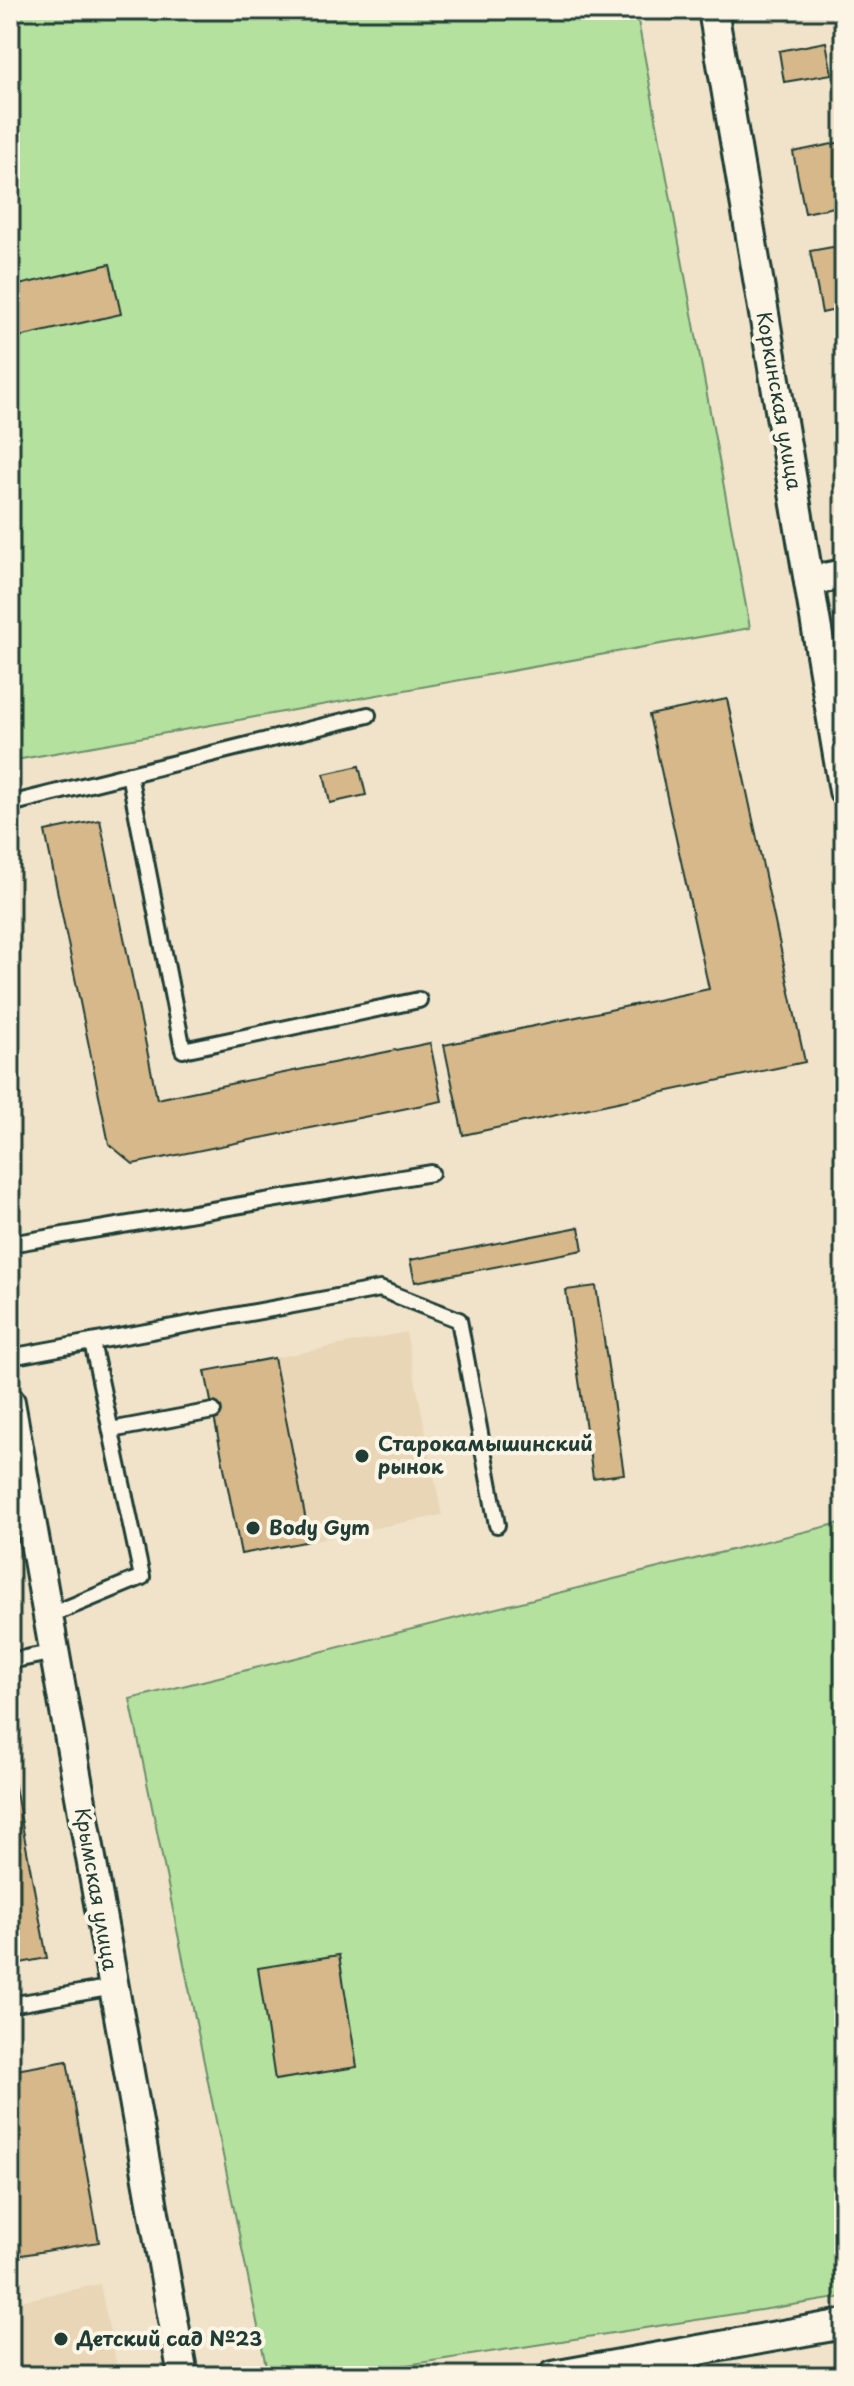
<svg xmlns="http://www.w3.org/2000/svg" width="854" height="2386" font-family="'Playpen Sans',sans-serif">
<style>
.built{fill:#e9d6b7}
.green{fill:#b5e19f;stroke:#6a8f6a;stroke-width:2}
.building{fill:#d6b88a;stroke:#1f3d34;stroke-width:2}
.lines{fill:none;stroke-linecap:round;stroke-linejoin:round}
.lane-casing{stroke:#1f3d34;stroke-width:20}
.street-casing{stroke:#1f3d34;stroke-width:34}
.lane{stroke:#fcf5e5;stroke-width:14}
.street{stroke:#fcf5e5;stroke-width:28}
.poi-dot{fill:#1f3d34;stroke:#fcf5e5;stroke-width:3}
.labels{text-anchor:middle;stroke-width:8;stroke-linejoin:round;paint-order:stroke}
.street-label{font-size:20px;fill:#1f3d34;stroke:#fcf5e5}
.poi-label{font-size:20px;font-weight:bold;fill:#1f3d34;stroke:#fcf5e5;text-anchor:start}
</style>
<rect width="100%" height="100%" fill="#f1e3ca"/>
<filter id="ink" filterUnits="userSpaceOnUse"><feTurbulence type="fractalNoise" baseFrequency=".0125" numOctaves="2"/><feDisplacementMap in="SourceGraphic" scale="16" xChannelSelector="R" yChannelSelector="G"/><feConvolveMatrix kernelMatrix="1 2 1 2 8 2 1 2 1" color-interpolation-filters="sRGB"/></filter>
<g filter="url(#ink)">
<g class="built">
<path d="M406,1332L442,1515L310,1541L274,1358Z"/>
<path d="M100,2284L119,2376H10V2303Z"/>
</g>
<g class="green">
<path d="M10,10H636L750,628L10,761Z"/>
<path d="M844,1522V2297L336,2376H268L130,1699Z"/>
</g>
<g class="building">
<path d="M826,42L832,74L784,82L779,51Z"/>
<path d="M842,142L844,205L805,213L793,152Z"/>
<path d="M844,245V308L822,313L810,251Z"/>
<path d="M110,264L121,314L10,339V287Z"/>
<path d="M844,440V499L833,443Z"/>
<path d="M727,699L805,1062L463,1135L444,1045L709,989L649,715Z"/>
<path d="M359,766L366,795L330,803L324,774Z"/>
<path d="M100,820L157,1099L430,1043L442,1101L133,1164L109,1144L45,831Z"/>
<path d="M579,1227L583,1250L415,1282L410,1260Z"/>
<path d="M596,1286L624,1474L593,1478L566,1290Z"/>
<path d="M274,1358L310,1541L241,1554L205,1371Z"/>
<path d="M10,1760L47,1958L10,1965Z"/>
<path d="M339,1955L357,2067L275,2080L258,1968Z"/>
<path d="M67,2061L99,2242L10,2257V2071Z"/>
</g>
<g class="lines">
<g class="lane-casing">
<g id="lane">
<path d="M129,774L183,1050L419,1000"/>
<path d="M10,804L368,715"/>
<path d="M10,1244L431,1173"/>
<path d="M10,1357L380,1289L459,1320L497,1525"/>
<path d="M111,1430L213,1411"/>
<path d="M48,1616L142,1577L92,1342"/>
<path d="M10,1661L55,1652"/>
<path d="M10,2005L114,1987"/>
</g>
</g>
<g class="street-casing">
<g id="street">
<path d="M713,10L844,791"/>
<path d="M809,581L844,574"/>
<path d="M10,1402L183,2376"/>
<path d="M553,2376L844,2324"/>
</g>
</g>
<use href="#lane" class="lane"/>
<use href="#street" class="street"/>
</g>
</g>
<g class="poi-dot">
<circle cx="362" cy="1456" r="8"/>
<circle cx="253" cy="1528" r="8"/>
<circle cx="61" cy="2339" r="8"/>
</g>
<g class="labels">
<g class="street-label">
<text transform="translate(779 401) rotate(80)" y="7">Коркинская улица</text>
<text transform="translate(96 1889) rotate(80)" y="7">Крымская улица</text>
</g>
<g class="poi-label">
<text x="378" y="1451">Старокамышинский<tspan x="378" dy="23">рынок</tspan></text>
<text x="269" y="1535">Body Gym</text>
<text x="77" y="2346">Детский сад №23</text>
</g>
</g>
<rect width="854" height="2386" fill="none" stroke="#fcf5e5" stroke-width="40"/>
<rect x="20" y="20" width="814" height="2346" fill="none" stroke="#1f3d34" stroke-width="3" filter="url(#ink)"/>
</svg>
